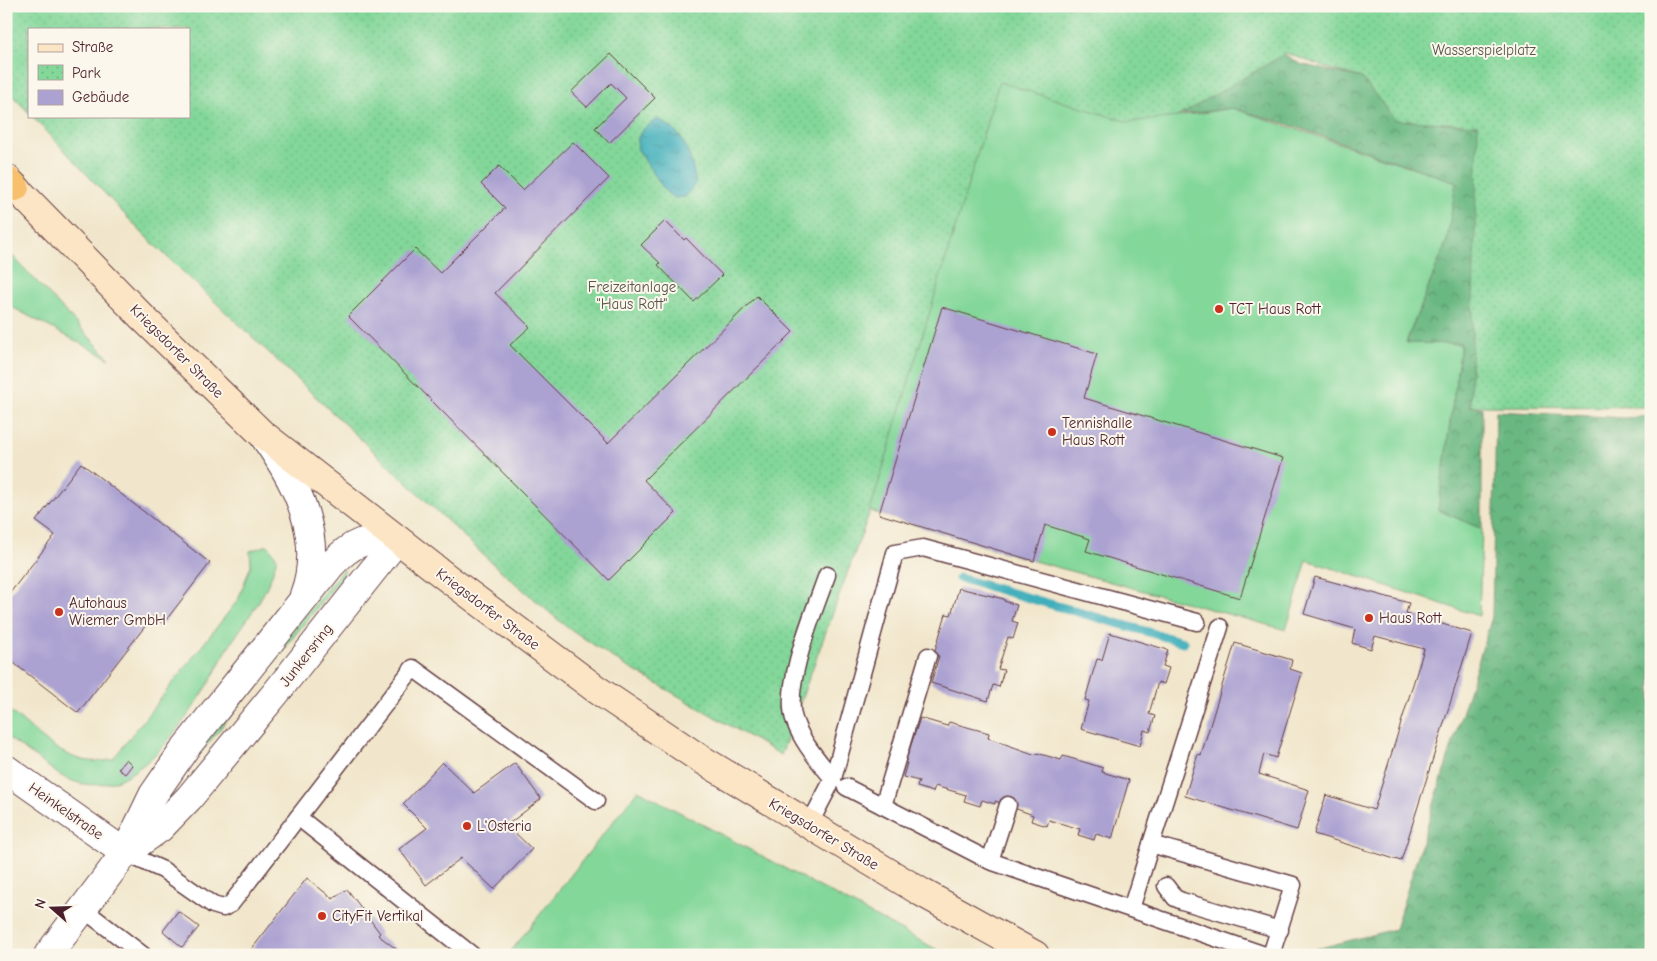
<svg xmlns="http://www.w3.org/2000/svg" width="1657" height="961" font-family="'Comic Neue',sans-serif">
<style>
.grass{fill:#82d799;stroke:#667b62}
.forest{fill:url(#forest-crowns);stroke:#5a6c56}
.park{fill:url(#park-dots);stroke:#667b62}
.water{fill:url(#water-ripples);stroke:#456773}
.lines{fill:none;stroke-linecap:round;stroke-linejoin:round}
.stream{stroke:#40afbb;stroke-width:9}
.building{fill:#aca2d2}
.service-casing{stroke:#633d43;stroke-width:19}
.minor-casing{stroke:#633d43;stroke-width:30}
.secondary-casing{stroke:#633d43;stroke-width:30}
.motorway-casing{stroke:#633d43;stroke-width:30}
.service{stroke:#fff;stroke-width:16}
.minor{stroke:#fff;stroke-width:28}
.secondary{stroke:#fce5c4;stroke-width:28}
.motorway{stroke:#f8bf6c;stroke-width:28}
.poi-dot{fill:#c8321e;stroke:#fbf7ec;stroke-width:2}
.labels{text-anchor:middle;stroke-width:4;stroke-linejoin:round;paint-order:stroke}
.park-label{font-size:15px;fill:#5b564c;stroke:#fbf7ec}
.poi-label{font-size:15px;fill:#4a1f2b;stroke:#fbf7ec;text-anchor:start}
.street-label{font-size:15px;fill:#4a1f2b;stroke:#fbf7ec}
</style>
<defs>
<pattern id="forest-crowns" width="20" height="18" patternUnits="userSpaceOnUse" patternTransform="scale(1.25)"><rect width="20" height="18" fill="#69b881"/><path d="M2 6a3 3 0 1 1 6 0M12 15a3 3 0 1 1 6 0" fill="none" stroke="#58956a"/></pattern>
<pattern id="park-dots" width="8" height="8" patternUnits="userSpaceOnUse" patternTransform="scale(1.25)"><rect width="8" height="8" fill="#82d799"/><path d="M2 2h.1M6 6h.1" fill="none" stroke="#72b884" stroke-width="1.8" stroke-linecap="round"/></pattern>
<pattern id="water-ripples" width="26" height="14" patternUnits="userSpaceOnUse" patternTransform="scale(1.25)"><rect width="26" height="14" fill="#40afbb"/><path d="M2 4q2-2 4 0t4 0M15 11q2-2 4 0t4 0" fill="none" stroke="#388e98"/></pattern>
</defs>
<rect width="100%" height="100%" fill="#fbf7ec"/>
<filter id="ink" filterUnits="userSpaceOnUse"><feTurbulence type="fractalNoise" baseFrequency=".02" numOctaves="2"/><feDisplacementMap in="SourceGraphic" scale="10" xChannelSelector="R" yChannelSelector="G"/><feConvolveMatrix kernelMatrix="1 2 1 2 8 2 1 2 1" color-interpolation-filters="sRGB"/></filter>
<filter id="wash" filterUnits="userSpaceOnUse"><feTurbulence type="fractalNoise" baseFrequency=".0096" numOctaves="4" result="noise"/><feDisplacementMap in="SourceGraphic" scale="20" xChannelSelector="R" yChannelSelector="G"/><feGaussianBlur stdDeviation="1.12" result="paint"/><feColorMatrix in="noise" values="0 0 0 0 0 0 0 0 0 0 0 0 0 0 0 0 0 1.4 0 .05"/><feComposite in="paint" operator="in"/></filter>
<g filter="url(#wash)">
<rect width="100%" height="100%" fill="#f1e6cb"/>
<g class="grass">
<path d="M765,6L1177,117L1232,108L1457,182L1447,241L1406,342L1461,344L1438,510L1482,529L1479,616L1307,560L1286,630L1034,561L870,511L940,275Z"/>
<path d="M6,249L110,359L6,304Z"/>
<path d="M268,545L277,558C267,598 247,617 227,650C219,663 213,678 205,690C174,737 122,813 58,774L6,736V708C37,732 70,772 113,759L238,600L251,565L250,551Z"/>
<path d="M344,568V574L167,795L171,779Z"/>
<path d="M638,790L947,955H508Z"/>
</g>
<g class="forest">
<path d="M1267,6L1274,48L1300,64L1362,78L1395,120L1479,125L1470,406L1482,408V529L1438,510L1461,344L1406,343L1447,241L1456,182L1287,124L1232,108L1128,122L1138,93Z"/>
<path d="M1496,411L1626,418L1651,416V955H1292L1395,929L1492,617Z"/>
</g>
<path class="park" d="M6,6H1651V407L1470,406L1478,125L1395,120L1362,78L1327,68L1286,53L1177,117L1128,122L999,82L870,511L781,755L619,662L563,624L492,563L144,235L32,116H189V29H29V113L6,89Z"/>
<path class="water" d="M657,119C686,132 690,154 696,183L685,197L674,198L666,192L638,150L637,141L641,131Z"/>
<g class="lines">
<path class="stream" d="M959,578L1183,642"/>
</g>
<g id="blocks">
<g class="building">
<path d="M611,54L655,98L609,143L595,128L626,98L611,83L587,107L571,92Z"/>
<path d="M573,142L609,178L495,293L530,327L510,345L608,443L757,296L793,332L644,480L676,513L609,580L348,316L415,249L440,273L505,208L481,184L499,166L523,190Z"/>
<path d="M665,221L684,240L686,238L722,275L694,302L658,265L660,263L641,245Z"/>
<path d="M942,307L1097,354L1084,398L1283,458L1240,598L1086,551L1090,539L1045,525L1034,561L879,514Z"/>
<path d="M81,463L210,563L163,624L153,616L78,713L6,657V598L55,535L36,521Z"/>
<path d="M1315,577L1409,603L1406,613L1472,633L1401,861L1314,834L1326,795L1374,810L1424,649L1375,636L1371,649L1352,643L1355,629L1304,614Z"/>
<path d="M959,588L1004,599V601L1017,605L1012,621L1018,623L1013,639L1008,637L998,669L1004,670L999,687L993,685L988,701L931,683L939,656L934,654L946,614L951,615Z"/>
<path d="M1110,633L1168,650L1163,666L1169,668L1164,684L1158,682L1149,714L1155,716L1150,732L1144,730L1140,746L1081,729L1089,701L1085,700L1091,679L1097,659L1102,660Z"/>
<path d="M1235,643L1292,660L1290,669L1302,673L1276,758L1264,754L1259,774L1309,790L1297,830L1185,796L1198,754L1201,755Z"/>
<path d="M920,718L947,726L949,722L989,733L988,738L1036,755L1037,753L1061,760L1063,756L1084,762L1103,768L1102,772L1129,780L1112,839L1096,834L1094,840L1078,835L1080,829L1049,820L1047,826L1031,821L1033,815L995,801V804L982,800L980,806L964,801L966,795L935,786L933,792L917,787L919,781L903,777L907,763H905Z"/>
<path d="M126,759L132,765L125,774L118,769Z"/>
<path d="M442,762L474,793L515,763L541,799L507,825L532,849L494,889L461,858L426,885L399,849L427,828L403,804Z"/>
<path d="M307,878L333,899L347,889L380,933L378,935L404,955H247Z"/>
<path d="M178,911L199,927L182,947L163,931Z"/>
</g>
</g>
</g>
<g filter="url(#ink)">
<use href="#blocks" fill-opacity="0" stroke="#633d43" stroke-width="1"/>
<g class="lines">
<g class="service-casing">
<g id="service">
<path d="M827,575C815,609 781,688 795,722C803,744 819,761 833,779"/>
<path d="M1220,627L1151,844L1293,885L1271,955"/>
<path d="M846,787L990,861L1265,955"/>
<path d="M883,806L928,656"/>
<path d="M298,817L472,955"/>
<path d="M809,825L833,779L895,553L923,548L1197,622"/>
<path d="M125,853L163,870L213,905L223,908L231,904L413,668L596,801"/>
<path d="M990,861L1008,805"/>
<path d="M1166,886L1175,898L1182,901L1280,930"/>
<path d="M83,909L143,955"/>
<path d="M1131,909L1151,844"/>
</g>
</g>
<g class="minor-casing">
<g id="minor">
<path d="M265,438C297,483 325,539 304,595"/>
<path d="M6,769L125,853"/>
<path d="M129,850L160,828L189,798L275,694L397,540"/>
<path d="M48,955L125,853L153,795L186,747L331,565C352,542 367,537 397,540"/>
</g>
</g>
<g class="secondary-casing">
<path id="secondary" d="M6,178L141,316L261,433L446,577L596,689L696,756L921,892L1035,955"/>
</g>
<g class="motorway-casing">
<path id="motorway" d="M6,180L15,187"/>
</g>
<use href="#service" class="service"/>
<use href="#minor" class="minor"/>
<use href="#secondary" class="secondary"/>
<use href="#motorway" class="motorway"/>
</g>
</g>
<g class="poi-dot">
<circle cx="1219" cy="309" r="5"/>
<circle cx="1052" cy="432" r="5"/>
<circle cx="59" cy="612" r="5"/>
<circle cx="1369" cy="618" r="5"/>
<circle cx="467" cy="826" r="5"/>
<circle cx="322" cy="916" r="5"/>
</g>
<g class="labels">
<g class="park-label">
<text x="1484" y="55">Wasserspielplatz</text>
<text x="632" y="292">Freizeitanlage<tspan x="632" dy="17">"Haus Rott"</tspan></text>
</g>
<g class="poi-label">
<text x="1229" y="314">TCT Haus Rott</text>
<text x="1062" y="428">Tennishalle<tspan x="1062" dy="17">Haus Rott</tspan></text>
<text x="69" y="608">Autohaus<tspan x="69" dy="17">Wiemer GmbH</tspan></text>
<text x="1379" y="623">Haus Rott</text>
<text x="477" y="831">L'Osteria</text>
<text x="332" y="921">CityFit Vertikal</text>
</g>
<g class="street-label">
<text transform="translate(177 351) rotate(45)" y="5">Kriegsdorfer Straße</text>
<text transform="translate(488 609) rotate(37)" y="5">Kriegsdorfer Straße</text>
<text transform="translate(306 655) rotate(-52)" y="5">Junkersring</text>
<text transform="translate(66 811) rotate(35)" y="5">Heinkelstraße</text>
<text transform="translate(824 834) rotate(31)" y="5">Kriegsdorfer Straße</text>
</g>
</g>
<rect width="1657" height="961" fill="none" stroke="#fbf7ec" stroke-width="25"/>
<rect x="28" y="28" width="162" height="90" fill="#fbf7ec" stroke="#b4a19f"/>
<rect x="38" y="44" width="25" height="8" fill="#fce5c4" stroke="#b4a19f"/>
<text x="72" y="52" font-size="15" fill="#4a1f2b">Straße</text>
<rect x="38" y="65" width="25" height="15" fill="url(#park-dots)" stroke="#b4a19f"/>
<text x="72" y="78" font-size="15" fill="#4a1f2b">Park</text>
<rect x="38" y="90" width="25" height="15" fill="#aca2d2" stroke="#b4a19f"/>
<text x="72" y="102" font-size="15" fill="#4a1f2b">Gebäude</text>
<g transform="translate(52 908) rotate(290)" stroke="#fbf7ec" stroke-width="4" paint-order="stroke">
<path d="M0-4L9 19L0 12L-9 19Z" fill="#4a1f2b"/>
<text y="-8" font-size="14" font-weight="bold" text-anchor="middle" fill="#4a1f2b">N</text>
</g>
</svg>
